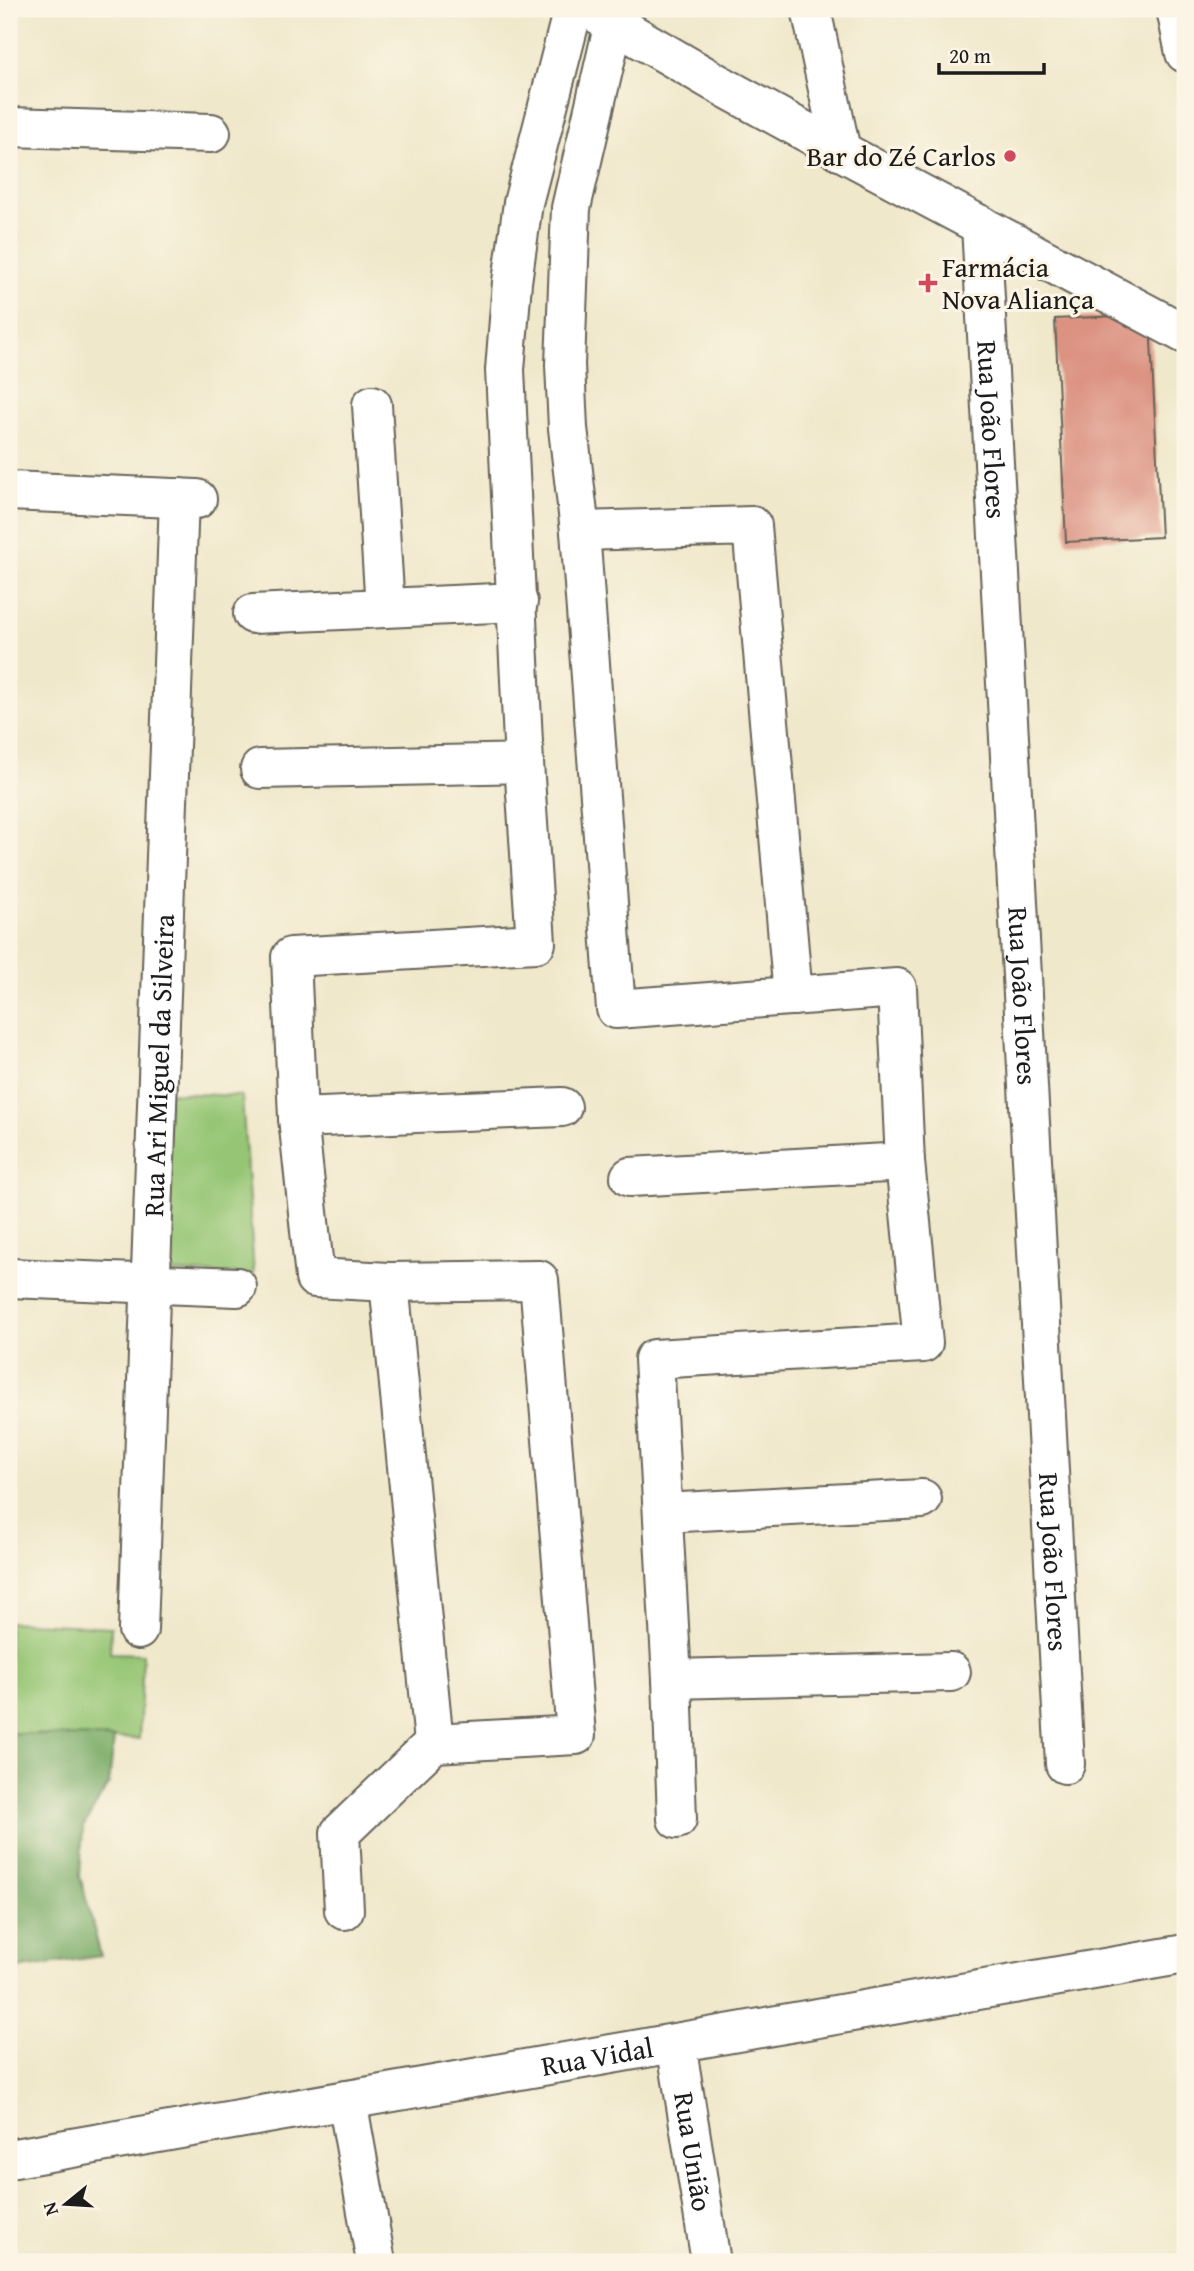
<svg xmlns="http://www.w3.org/2000/svg" width="1194" height="2271" font-family="'Gentium Book Plus',serif">
<style>
.green{fill:#96c675;stroke:#597148;stroke-width:2}
.forest{fill:#78ab66;stroke:#4a6441;stroke-width:2}
.building{fill:#dc9281}
.lines{fill:none;stroke-linecap:round;stroke-linejoin:round}
.minor-casing{stroke:#666359;stroke-width:42}
.major-casing{stroke:#666359;stroke-width:42}
.minor{stroke:#fff;stroke-width:38}
.major{stroke:#fff;stroke-width:38}
.poi-dot{fill:#d1495b;stroke:#fcf5e5;stroke-width:2.5}
.labels{text-anchor:middle;stroke-width:6;stroke-linejoin:round;paint-order:stroke}
.poi-label{font-size:28px;fill:#1c1c1c;stroke:#fcf5e5;text-anchor:end}
.street-label{font-size:28px;fill:#1c1c1c;stroke:#fcf5e5}
</style>
<rect width="100%" height="100%" fill="#fcf5e5"/>
<filter id="ink" filterUnits="userSpaceOnUse"><feTurbulence type="fractalNoise" baseFrequency=".0143" numOctaves="2"/><feDisplacementMap in="SourceGraphic" scale="14" xChannelSelector="R" yChannelSelector="G"/><feConvolveMatrix kernelMatrix="1 2 1 2 8 2 1 2 1" color-interpolation-filters="sRGB"/></filter>
<filter id="wash" filterUnits="userSpaceOnUse"><feTurbulence type="fractalNoise" baseFrequency=".00686" numOctaves="4" result="noise"/><feDisplacementMap in="SourceGraphic" scale="28" xChannelSelector="R" yChannelSelector="G"/><feGaussianBlur stdDeviation="1.57" result="paint"/><feColorMatrix in="noise" values="0 0 0 0 0 0 0 0 0 0 0 0 0 0 0 0 0 1.4 0 .05"/><feComposite in="paint" operator="in"/></filter>
<g filter="url(#wash)">
<rect width="100%" height="100%" fill="#f0e8cb"/>
<g class="green">
<path d="M169,1093L242,1096L254,1275L163,1272Z"/>
<path d="M9,1622L111,1627L110,1653L143,1654L139,1739L9,1733Z"/>
</g>
<path class="forest" d="M9,1733L114,1738L109,1783L83,1827L80,1876L101,1956L9,1970Z"/>
<g id="blocks">
<path class="building" d="M1140,315L1150,322L1161,537L1066,542L1055,319Z"/>
</g>
</g>
<g filter="url(#ink)">
<use href="#blocks" fill-opacity="0" stroke="#666359" stroke-width="2"/>
<g class="lines">
<g class="minor-casing">
<g id="minor">
<path d="M811,9L841,151"/>
<path d="M1176,9L1185,53"/>
<path d="M614,23L571,208L565,365L568,428L580,531L616,1009L897,988L905,1162L923,1343L654,1359L672,1679L677,1819"/>
<path d="M9,127L211,133"/>
<path id="s1" d="M981,225L1065,1764"/>
<path d="M372,405L385,608"/>
<path d="M9,491L197,499"/>
<path d="M580,531L752,526L793,996"/>
<path d="M253,614L518,602"/>
<path d="M260,769L524,763"/>
<path d="M298,1118L562,1107"/>
<path d="M630,1177L905,1162"/>
<path d="M9,1278L237,1287"/>
<path d="M389,1282L434,1743"/>
<path d="M663,1513L922,1499"/>
<path id="s2" d="M138,1630L179,498"/>
<path d="M672,1679L951,1672"/>
<path d="M344,1910L340,1833L434,1743L576,1735L539,1280L389,1282L315,1278L298,1118L291,957L536,943L524,763L505,370L512,282L523,203L573,9"/>
<path id="s3" d="M676,2043L711,2262"/>
<path d="M347,2100L376,2262"/>
<path id="s4" d="M9,2159L1185,1954"/>
</g>
</g>
<g class="major-casing">
<path id="major" d="M589,9L713,81L841,151L1185,334"/>
</g>
<use href="#minor" class="minor"/>
<use href="#major" class="major"/>
</g>
</g>
<g class="poi-dot">
<circle cx="1010" cy="156" r="7"/>
<path d="M924.5 272.5h7v7h7v7h-7v7h-7v-7h-7v-7h7z"/>
</g>
<g class="labels">
<g class="poi-label">
<text x="996" y="166">Bar do Zé Carlos</text>
<text x="942" y="277" text-anchor="start">Farmácia<tspan x="942" dy="32">Nova Aliança</tspan></text>
</g>
<g class="street-label">
<text dy="10" stroke="none"><textPath href="#s1" startOffset="205">Rua João Flores</textPath></text>
<text dy="10" stroke="none"><textPath href="#s1" startOffset="772">Rua João Flores</textPath></text>
<text dy="10" stroke="none"><textPath href="#s2" startOffset="565">Rua Ari Miguel da Silveira</textPath></text>
<text dy="10" stroke="none"><textPath href="#s1" startOffset="1339">Rua João Flores</textPath></text>
<text dy="10" stroke="none"><textPath href="#s4" startOffset="597">Rua Vidal</textPath></text>
<text dy="10" stroke="none"><textPath href="#s3" startOffset="110">Rua União</textPath></text>
</g>
</g>
<rect width="1194" height="2271" fill="none" stroke="#fcf5e5" stroke-width="35"/>
<g transform="translate(66 2204) rotate(252)" stroke="#fcf5e5" stroke-width="5" paint-order="stroke">
<path d="M0-5L12 26L0 18L-12 26Z" fill="#1c1c1c"/>
<text y="-10" font-size="19" font-weight="bold" text-anchor="middle" fill="#1c1c1c">N</text>
</g>
<path d="M939 63v10h105v-10" fill="none" stroke="#1c1c1c" stroke-width="3.5"/>
<text x="949" y="63" font-size="21" fill="#1c1c1c" stroke="#fcf5e5" stroke-width="5" paint-order="stroke">20 m</text>
</svg>
